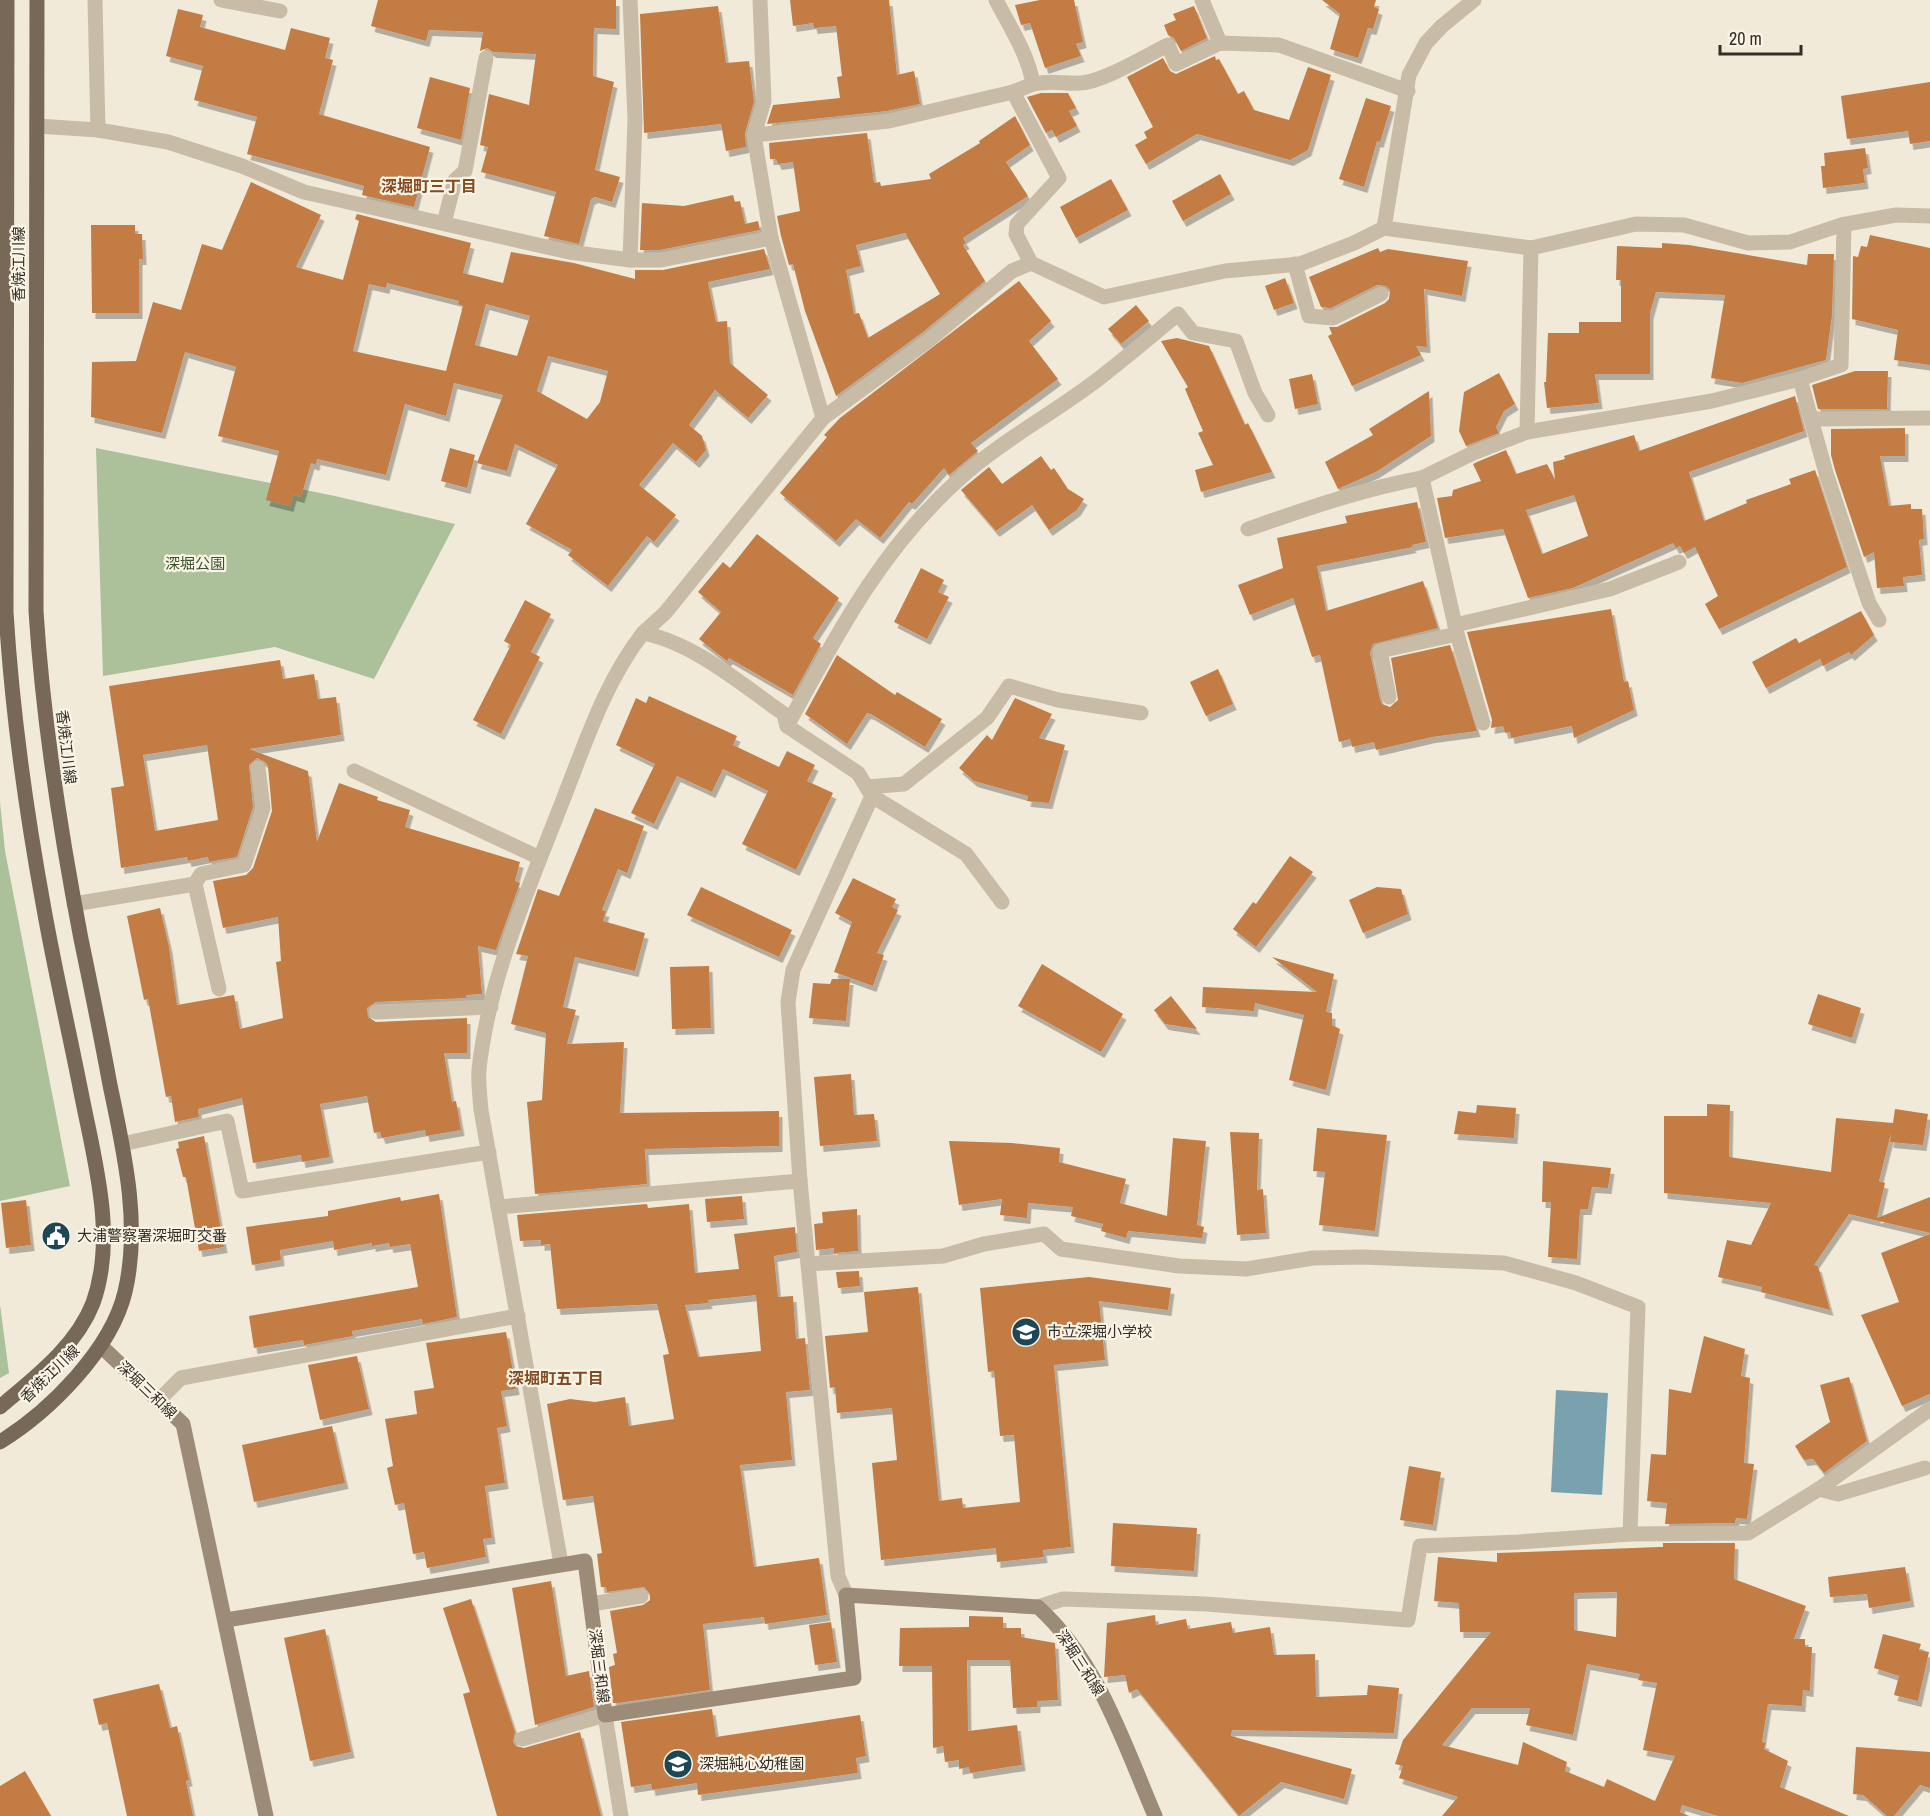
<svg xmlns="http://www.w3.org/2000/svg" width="1930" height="1816" font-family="'Archivo Narrow','Noto Sans JP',sans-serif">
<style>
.green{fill:#acc09a}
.water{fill:#79a1ae}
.building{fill:#c47c44;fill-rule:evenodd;filter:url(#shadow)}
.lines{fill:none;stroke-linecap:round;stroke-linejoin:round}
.street{stroke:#c9bca6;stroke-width:15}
.secondary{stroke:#9c8c77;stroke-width:15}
.primary{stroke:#776858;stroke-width:15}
.labels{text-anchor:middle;stroke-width:4.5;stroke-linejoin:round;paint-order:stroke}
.street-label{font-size:15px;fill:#352e27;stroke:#f9f4e6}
.park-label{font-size:15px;fill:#3c532b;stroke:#f9f4e6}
.poi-label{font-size:15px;fill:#352e27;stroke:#f9f4e6;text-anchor:start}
.neighbourhood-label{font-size:16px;font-weight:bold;fill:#834b21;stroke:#f9f4e6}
</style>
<defs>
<filter id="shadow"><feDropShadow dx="3.5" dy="6" stdDeviation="0" flood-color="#0004"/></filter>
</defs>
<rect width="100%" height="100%" fill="#f1ead9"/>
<g class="green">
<path d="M96,448L335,496L455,524L374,679L275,647L103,676Z"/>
<path d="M0,802L5,851L70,1186L0,1201Z"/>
<path d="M0,1305L9,1373L0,1378Z"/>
</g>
<path class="water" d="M1556,1390L1608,1393L1602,1495L1551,1492Z"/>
<g class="building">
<path d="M378,0H616V29L594,28L593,76L614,82L595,170L620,177L612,202L595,197L591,199L579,244L544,236L556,192L481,172L488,147L480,145L489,94L529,105L536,54L493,52L487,48L480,51L483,32L429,30L426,41L371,26Z"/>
<path d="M790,0H889L897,75L914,71L920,104L887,111L767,124L773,105L840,98L837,77L842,76L836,26L814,28L813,23L793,26Z"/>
<path d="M1040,0H1074L1083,42L1076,44L1081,56L1045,68L1030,23L1021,25L1015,5Z"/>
<path d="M1322,0H1376L1374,7L1379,9L1373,29L1368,28L1358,58L1330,49L1340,14Z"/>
<path d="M718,6L726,63L749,61L754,102L745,133L746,147L726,151L721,124L644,133L640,14Z"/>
<path d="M1194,6L1207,38L1181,51L1174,38L1168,35L1164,25L1176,20L1173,14Z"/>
<path d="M178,9L203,15L200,27L285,50L291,28L330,38L325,58L333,60L319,114L430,147L414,207L362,195L364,186L247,154L257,117L194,100L203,66L166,56Z"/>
<path d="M1215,56L1216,60L1219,59L1238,94L1244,91L1254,110L1289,120L1308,67L1331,75L1308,150L1290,160L1197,134L1146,164L1135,145L1147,138L1144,132L1153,127L1127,77L1163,58L1170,71L1176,74Z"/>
<path d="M430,77L470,88L461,140L417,128Z"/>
<path d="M1930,82V141L1910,144L1908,131L1847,139L1841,96Z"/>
<path d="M1041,93H1068L1076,108L1069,111L1077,126L1056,137L1052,130L1046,133L1027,97Z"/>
<path d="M1366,98L1391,106L1380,142L1377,141L1364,187L1339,179Z"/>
<path d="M1015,116L1030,145L1006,162L1028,196L963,238L966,243L963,245L985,281L923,332L836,396L805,311L793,264L789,265L781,236L777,216L800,211L793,162L778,164L776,159H770L769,143L867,133L874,183L880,182L881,186L931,179L929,174L980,143L979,141ZM905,233L940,294L868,338L859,313L854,314L846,270L861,266L856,245Z"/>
<path d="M1865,148L1868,168L1863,169L1865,183L1823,188L1821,166H1825L1824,153Z"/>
<path d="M1220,174L1231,194L1183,221L1172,201Z"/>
<path d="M1111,179L1128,210L1076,238L1060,207Z"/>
<path d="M251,182L321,215L296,267L343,280L359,221L355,219L357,214L471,243L463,273L503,283L511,252L574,263L635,279V270H663L764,249L770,269L708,282L716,322L727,321L730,363L768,395L748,418L715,390L689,425L702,436L706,450L696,462L673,443L639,485L676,515L654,542L647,536L608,586L568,555L572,550L526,524L558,465L515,444L507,471L477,463L503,395L454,383L446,416L405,404L386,475L317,459L316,465L311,463L301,497L293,495L290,506L266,500L279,451L218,436L236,367L185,352L162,433L91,417L92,362L136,361L153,302L181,310L202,244L222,250ZM387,283L459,301L458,304L463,306L446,371L353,351L369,284L386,288ZM486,304L530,316L517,356L475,345ZM548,356L608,371L600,402L587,419L537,391Z"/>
<path d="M733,195L735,202L740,201L745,224L758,221L760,230L660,250H640L642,203L684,206Z"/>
<path d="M91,225H135V234H142L143,259H139V313H92Z"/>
<path d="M1870,235L1930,248V365L1894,360L1898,330L1852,319L1853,256L1858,257L1861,246L1867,247Z"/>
<path d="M1662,243L1689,245L1807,265L1808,254H1834L1832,315L1826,360L1742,383L1711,378L1725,295L1656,292L1650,313V374H1595L1599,403L1547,408L1544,382H1546L1548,333H1579V322H1621V280H1616L1617,246L1662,248Z"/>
<path d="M1378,248L1380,252L1388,249L1468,261L1462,296L1424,289L1427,347L1416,346L1421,355L1352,386L1328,336L1332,334L1329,327H1337L1385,303L1389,299L1390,290L1386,286L1377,285L1331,308L1321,307L1309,277Z"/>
<path d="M1285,278L1294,303L1274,310L1265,286Z"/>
<path d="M1019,281L1051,321L1029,341L1058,379L971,443L978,451L949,475L944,468L912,504L909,502L880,538L856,519L836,541L780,493L827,437L824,435L840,418Z"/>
<path d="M1136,305L1149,321L1121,344L1108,329Z"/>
<path d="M1177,338L1209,346L1245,425L1248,423L1272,472L1201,492L1195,470L1213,465L1198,433L1203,431L1185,389L1188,387L1161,341Z"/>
<path d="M1855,371H1888L1887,409H1818L1812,385Z"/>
<path d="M1499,373L1515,404L1504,411L1496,427L1499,433L1466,446L1459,431L1464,392Z"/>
<path d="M1312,374L1318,404L1295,409L1289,379Z"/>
<path d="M1429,391L1431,436L1376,472L1338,489L1325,462L1373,435L1369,429Z"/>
<path d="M1795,396L1804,431L1689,472L1704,521L1747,503L1746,500L1791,484L1789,479L1815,470L1847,567L1719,629L1705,604L1718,596L1695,547L1684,553L1680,546L1676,548L1673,543L1573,588L1528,598L1503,529L1445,538L1437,498L1452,496L1453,490L1481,481L1473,464L1477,462L1506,450L1516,474L1547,464L1555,480L1553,462L1565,459L1564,456L1634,435L1639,451ZM1574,495L1588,536L1542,554L1526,510Z"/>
<path d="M1905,428V456H1880L1889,506L1911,504V509H1922L1924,539L1919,540L1922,575L1903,577L1904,586L1877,588L1874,552L1864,557L1835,470L1831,455V429Z"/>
<path d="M450,448L475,455L467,488L441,481Z"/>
<path d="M1041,456L1051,470L1054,468L1068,489L1084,499L1077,510L1049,530L1032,505L996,531L961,490L989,467L1002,484Z"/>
<path d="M1417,502L1426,542L1412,545L1413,547L1317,566L1326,611L1423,581L1438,628L1373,644L1370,653L1380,699L1382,704L1390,707L1398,700L1391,658L1450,645L1477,731L1432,737L1376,750L1374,742L1352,747L1350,739L1339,742L1320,655L1312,657L1293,598L1250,615L1238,585L1283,568L1277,538L1347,523L1345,516Z"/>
<path d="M757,534L839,598L813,638L821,644L793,695L729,658L727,661L699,639L721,612L698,592L723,562L730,568Z"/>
<path d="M921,568L944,580L938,592L949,597L927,639L894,622Z"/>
<path d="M525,600L551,614L531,652L540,657L501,734L473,720L511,645L504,641Z"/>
<path d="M1611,609L1624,682L1628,681L1634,710L1574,738L1572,726L1511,738L1510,732L1505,733L1503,726L1491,728L1492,720L1467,632Z"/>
<path d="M1861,611L1874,635L1851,655L1849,652L1823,666L1820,659L1766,688L1752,662L1796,638L1799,643Z"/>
<path d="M837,655L895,695L897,692L942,719L925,747L871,714L867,713L847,744L805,714Z"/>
<path d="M280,660L283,679L314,674L318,699L336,697L341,735L249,749L308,771L317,842L339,783L378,797L377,800L410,810L405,827L520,862L515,881L520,883L496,950L478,946L482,994L466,995V998L376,1002L367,1008L368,1017L376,1022L467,1018V1053H444L452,1102L456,1101L461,1130L426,1136L425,1130L382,1138L380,1132L374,1133L367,1096L320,1104L330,1157L302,1162L301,1155L253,1163L242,1098L198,1109L199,1117L175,1122L171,1096L166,1097L148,999L144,1000L127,916L160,908L169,947L177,1005L234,995L240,1029L283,1018L276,962L281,961L278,917L223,928L213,881L246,875L253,868L272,811L268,766L265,762L257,758L249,765L253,807L237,857L209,862L208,857L188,861L187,857L121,868L111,788L124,786L109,686ZM207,745L218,820L155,831L143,755Z"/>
<path d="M1218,669L1233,704L1206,716L1190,682Z"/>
<path d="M649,696L737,736L733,745L779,767L787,751L815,765L807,781L833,793L796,870L742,844L768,791L723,769L712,792L677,776L654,824L631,813L655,764L616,745L636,698L646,703Z"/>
<path d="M1015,698L1052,714L1039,738L1065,745L1049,803L1027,801L1028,796L974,781L959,768L987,735L992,740Z"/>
<path d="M595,808L644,826L627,873L618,869L602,910L606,911L603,921L645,933L635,971L575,957L563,1007L576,1010L567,1044L624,1042L620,1113L779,1111V1146L645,1149L647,1184L535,1194L527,1102L542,1100L546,1033L511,1024L528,956L516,954L538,889L559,896Z"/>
<path d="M1290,856L1313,872L1256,947L1233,929L1253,902L1256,904Z"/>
<path d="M853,878L896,899L892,907L898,910L877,953L884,955L873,986L834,972L852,922L835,913Z"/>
<path d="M701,887L792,930L779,957L687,915Z"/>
<path d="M1377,887L1401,889L1408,914L1363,933L1349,900Z"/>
<path d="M1272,957L1334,974L1326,1012L1332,1013V1025L1340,1029L1326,1090L1289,1080L1304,1015L1255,1003L1254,1011L1202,1007L1203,987L1317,992Z"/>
<path d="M1042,964L1123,1014L1101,1052L1018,1006Z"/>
<path d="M709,966L711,1028L672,1029L670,967Z"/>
<path d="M832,979H850L846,1021L809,1018L813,983L830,984Z"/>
<path d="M1818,994L1861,1008L1852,1038L1808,1024Z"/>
<path d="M1171,996L1197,1029L1165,1024L1154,1010Z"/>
<path d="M851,1074L854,1115L874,1114L877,1141L820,1146L814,1077Z"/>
<path d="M1707,1104L1730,1105L1729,1157L1831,1172L1836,1118L1893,1123L1895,1109L1928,1114L1923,1145L1890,1142L1891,1133L1879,1181L1885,1183L1877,1218L1930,1197V1233L1849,1214L1814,1265L1818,1266L1830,1310L1761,1292L1762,1287L1718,1277L1727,1240L1751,1245L1771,1203L1664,1193V1116H1707Z"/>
<path d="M1477,1105L1516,1108L1514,1138L1454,1134L1458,1111L1476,1113Z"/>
<path d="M1317,1128L1387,1135L1375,1231L1319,1225L1325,1172L1313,1171Z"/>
<path d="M1230,1132L1259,1133L1257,1190L1263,1189L1266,1233L1237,1235Z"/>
<path d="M204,1136L224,1247L199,1251L186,1177H183L176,1149L179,1148L178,1142Z"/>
<path d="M1173,1138L1206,1141L1197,1225L1204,1227L1202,1238L1128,1231L1126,1238L1101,1231L1103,1224L1071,1216L1073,1207L1028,1203L1027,1218L1000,1215L1002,1199L959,1205L949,1141L1012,1143L1060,1148L1059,1162L1126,1179L1120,1203L1167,1216Z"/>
<path d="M1543,1161L1611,1168L1608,1188L1592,1187L1588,1209H1580L1577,1259L1548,1257L1551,1202H1542Z"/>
<path d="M439,1194L457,1317L423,1324L422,1319L352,1331L353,1336L304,1345L303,1340L254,1348L249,1316L418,1287L410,1244L390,1247L389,1243L372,1246V1243L334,1250L333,1241L280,1250L281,1260L252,1265L246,1227L328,1216V1211L400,1197L401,1201Z"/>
<path d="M742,1196L744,1219L707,1222L705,1199Z"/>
<path d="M26,1200L31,1245L6,1248L1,1203Z"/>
<path d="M647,1204L648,1208L689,1204L695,1273L739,1269L734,1234L795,1227L797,1252L774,1256L778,1297L793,1296L796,1339L805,1338L810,1390L786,1392L792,1460L740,1465L754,1567L819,1558L827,1615L765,1624L764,1617L703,1624L710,1690L618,1703H613L609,1667L615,1665L613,1654L617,1653L610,1611L643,1605L650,1600V1594L644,1587L607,1592L606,1587H601L597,1554L602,1553L593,1496L563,1500L547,1404L570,1399L595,1402L625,1397L629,1426L674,1419L663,1355L669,1354L657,1304L557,1309L550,1244L541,1245V1240L520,1241L517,1215ZM756,1295L761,1351L698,1357L685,1305L709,1303L708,1300Z"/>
<path d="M857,1209L858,1251L834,1253V1248L816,1250L814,1224L823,1223L822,1212Z"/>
<path d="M1930,1234V1394L1902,1406L1861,1315L1899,1302L1881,1253Z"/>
<path d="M859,1271L860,1286L838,1288L836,1272Z"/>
<path d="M1089,1277L1171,1288L1168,1310L1099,1301L1105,1360L1054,1365L1071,1547L1043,1550L1044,1557L997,1562L996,1548L881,1560L872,1463L897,1460L892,1408L837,1413L835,1387L830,1388L825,1336L868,1332L864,1292L918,1287L939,1501L962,1498L963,1508L1020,1502L1014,1435L1000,1436L994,1371L988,1372L980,1288Z"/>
<path d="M506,1332L516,1389L501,1391L507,1426L497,1428L505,1483L485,1486L492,1538L483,1539L486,1557L427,1568L424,1552L413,1554L404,1503L395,1505L387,1468L393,1466L385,1419L417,1414L414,1391L434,1388L426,1343Z"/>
<path d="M1704,1336L1745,1349L1741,1376L1750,1378L1744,1463L1754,1464L1747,1519L1736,1518L1735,1523L1665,1524L1667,1503L1647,1501L1651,1454L1666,1455L1669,1389L1691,1393Z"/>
<path d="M357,1356L369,1409L320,1420L308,1365Z"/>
<path d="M1849,1377L1867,1441L1824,1473L1813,1459L1804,1460L1795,1446L1830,1422L1820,1385Z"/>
<path d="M332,1426L345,1483L254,1502L242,1445Z"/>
<path d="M1409,1466L1441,1472L1433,1525L1400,1520Z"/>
<path d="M1113,1523L1197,1528L1194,1571L1111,1566Z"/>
<path d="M1663,1543H1735L1734,1579L1806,1606L1794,1639H1805V1647H1812L1810,1691L1803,1690L1802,1706L1768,1704L1762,1742L1766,1743L1764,1749L1788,1761L1780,1787L1849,1816H1718L1682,1805L1680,1812L1689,1816H1442L1458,1797L1399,1778L1403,1766L1395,1764L1403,1740L1491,1632H1460L1459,1603L1434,1601L1438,1557L1497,1562V1553L1659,1547H1663ZM1617,1592L1616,1637L1574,1630V1593ZM1587,1664L1640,1674L1638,1680L1657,1683L1643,1750L1675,1756L1655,1801L1607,1779L1604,1787L1565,1771L1567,1762L1523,1742L1518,1765L1442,1745L1472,1708H1530L1526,1725L1573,1735Z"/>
<path d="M1905,1567L1911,1601L1869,1608L1867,1594L1830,1597L1828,1577Z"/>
<path d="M551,1581L566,1676L589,1671L594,1707L535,1725L512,1588Z"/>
<path d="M471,1599L515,1732L513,1742L516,1746L524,1748L580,1732L601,1816H497L463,1694L470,1692L443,1608Z"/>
<path d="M1155,1615L1156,1625L1186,1619L1188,1629L1231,1622L1233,1633L1270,1627L1274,1655L1315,1654L1316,1697L1367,1695L1368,1685L1399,1688L1394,1733L1232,1730L1231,1736L1352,1769L1344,1799L1281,1782L1239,1816L1137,1689L1129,1693L1125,1675L1104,1677L1107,1623Z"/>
<path d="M969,1616L1003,1617V1628H1021V1637L1055,1643L1058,1700L1037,1701V1707L1013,1708L1010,1660H967L968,1731L1017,1725L1022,1765L970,1773L969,1767L959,1769V1760L945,1762L943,1746L933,1748L932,1666H899L900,1628L969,1627Z"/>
<path d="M831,1622L837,1662L815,1665L809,1625Z"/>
<path d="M325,1629L351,1752L310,1761L284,1638Z"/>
<path d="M1883,1634L1921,1644L1919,1650L1929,1652L1918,1701L1894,1695L1899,1676L1874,1668Z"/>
<path d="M159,1684L170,1728L177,1726L189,1780L186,1781L193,1816H127L107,1723L99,1725L93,1699Z"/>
<path d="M712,1709L716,1737L860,1715L866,1756L856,1758L858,1773L698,1795L697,1783L652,1790L651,1784L631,1787L621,1722Z"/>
<path d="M1856,1747L1930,1752V1788L1920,1785L1894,1816H1887L1863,1795L1853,1794Z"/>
<path d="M25,1771L51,1816H0V1786Z"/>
</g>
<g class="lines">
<g class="street">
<path d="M95,0L98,130"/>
<path d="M221,0L280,11"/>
<path d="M760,0L764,101L754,135L771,238L823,418"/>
<path d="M996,0C1010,27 1028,54 1033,84L1013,92L1059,178L1017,224L1016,234L1031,263L1104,297L1225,271L1300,264L1354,243L1384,228L1531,248L1636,224L1684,225L1748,243L1790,242L1841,225L1896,215L1930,216"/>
<path d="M1202,0L1220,43"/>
<path d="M1033,84C1054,80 1062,84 1081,83C1103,82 1147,55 1168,45L1176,64L1220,43L1279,45L1408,91"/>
<path d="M37,126L98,130L168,142L242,166L304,192L569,252L630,260H661L771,238"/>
<path d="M754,135L889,121L1013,92"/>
<path d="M444,223L455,180L465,171L486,58"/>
<path d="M1384,228L1409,75L1426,43L1442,26L1474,0"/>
<path d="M630,260L635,119L630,0"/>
<path d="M1295,264L1309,316L1333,318L1381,294"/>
<path d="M1800,379L1841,365L1844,225"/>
<path d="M1811,419L1930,418"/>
<path d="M1527,432L1531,248"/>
<path d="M1248,529C1306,509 1362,489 1422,478"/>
<path d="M1455,625L1610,589L1679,562"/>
<path d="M643,633L665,613L823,418L929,340L1012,271L1031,263"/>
<path d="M1389,697L1380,651L1457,634"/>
<path d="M1483,723L1457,634L1422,478L1473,453L1527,432L1712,401L1800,379L1826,473L1869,603L1879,620"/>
<path d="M787,726C837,635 879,552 957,481C998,443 1049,416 1093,383C1122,361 1150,337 1178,314L1193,333L1236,341L1255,393L1268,415"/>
<path d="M354,771L540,858"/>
<path d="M867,787L904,784L987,718L1009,686L1058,700L1141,713"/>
<path d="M872,796L966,854L1002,902"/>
<path d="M195,884L219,989"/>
<path d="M74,904L195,884L201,874L244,865L263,808L258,768"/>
<path d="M376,1012L491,1007"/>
<path d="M122,1144L227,1121L242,1191L489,1152"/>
<path d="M498,1207L800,1181"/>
<path d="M808,1264L943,1256L984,1244L1044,1234L1061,1249L1179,1266L1246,1269L1313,1258L1363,1257L1504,1263L1576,1283L1638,1307L1630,1534"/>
<path d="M158,1401L181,1378L518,1316"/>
<path d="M1819,1489L1838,1494L1925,1468"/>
<path d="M561,1564L481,1110C480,1097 478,1083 479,1069C489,978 528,890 561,805C584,747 604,683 643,633C694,643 741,684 784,714L787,726L858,773L872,796L793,970L788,1002L800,1181L838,1576L846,1595"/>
<path d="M591,1604L641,1596"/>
<path d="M1038,1607L1063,1599L1206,1604L1408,1620L1420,1546L1519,1542L1630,1534L1748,1533L1819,1489L1930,1409"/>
<path d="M522,1739L605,1715L621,1816"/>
</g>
<g class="secondary">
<path d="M101,1346L183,1424L266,1816"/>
<path d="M226,1620L585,1561L605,1715L854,1678L846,1595L1038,1607C1098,1661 1124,1744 1155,1816"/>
</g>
<g class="primary">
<path d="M0,1407C34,1378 76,1347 93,1303C117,1236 94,1159 81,1092C69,1031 55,971 44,909C26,811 12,712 6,612L7,0"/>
<path d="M0,1442C50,1411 111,1350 125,1292C141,1224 124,1152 110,1085C101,1036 91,987 81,939C60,830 43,722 36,611L37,0"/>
</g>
</g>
<defs>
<g id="civic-disc" transform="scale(1.5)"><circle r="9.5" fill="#1d4755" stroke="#f9f4e6"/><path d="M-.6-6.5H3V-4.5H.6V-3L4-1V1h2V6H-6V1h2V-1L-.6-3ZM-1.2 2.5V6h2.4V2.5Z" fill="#fff"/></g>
<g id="school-disc" transform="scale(1.5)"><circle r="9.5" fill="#1d4755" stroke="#f9f4e6"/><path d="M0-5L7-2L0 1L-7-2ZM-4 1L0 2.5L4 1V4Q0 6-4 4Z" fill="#fff"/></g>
</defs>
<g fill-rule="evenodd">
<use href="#civic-disc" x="56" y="1236"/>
<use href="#school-disc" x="1026" y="1332"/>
<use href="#school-disc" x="678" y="1764"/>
</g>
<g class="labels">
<g class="street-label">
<text transform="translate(19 264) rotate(-90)" y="5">香焼江川線</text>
<text transform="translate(66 747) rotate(83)" y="5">香焼江川線</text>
<text transform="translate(50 1374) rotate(-44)" y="5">香焼江川線</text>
<text transform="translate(147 1390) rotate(44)" y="5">深堀三和線</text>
<text transform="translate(1080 1663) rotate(57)" y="5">深堀三和線</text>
<text transform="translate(599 1666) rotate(83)" y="5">深堀三和線</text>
</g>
<g class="park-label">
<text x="195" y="569">深堀公園</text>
</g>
<g class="poi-label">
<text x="77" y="1241">大浦警察署深堀町交番</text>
<text x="1047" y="1337">市立深堀小学校</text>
<text x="699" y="1769">深堀純心幼稚園</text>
</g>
<g class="neighbourhood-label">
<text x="429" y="192">深堀町三丁目</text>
<text x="556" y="1384">深堀町五丁目</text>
</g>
</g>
<path d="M1720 45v9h81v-9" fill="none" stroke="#352e27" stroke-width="3"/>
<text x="1729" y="45" font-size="18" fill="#352e27" stroke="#f9f4e6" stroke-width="4.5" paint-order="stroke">20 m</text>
</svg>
